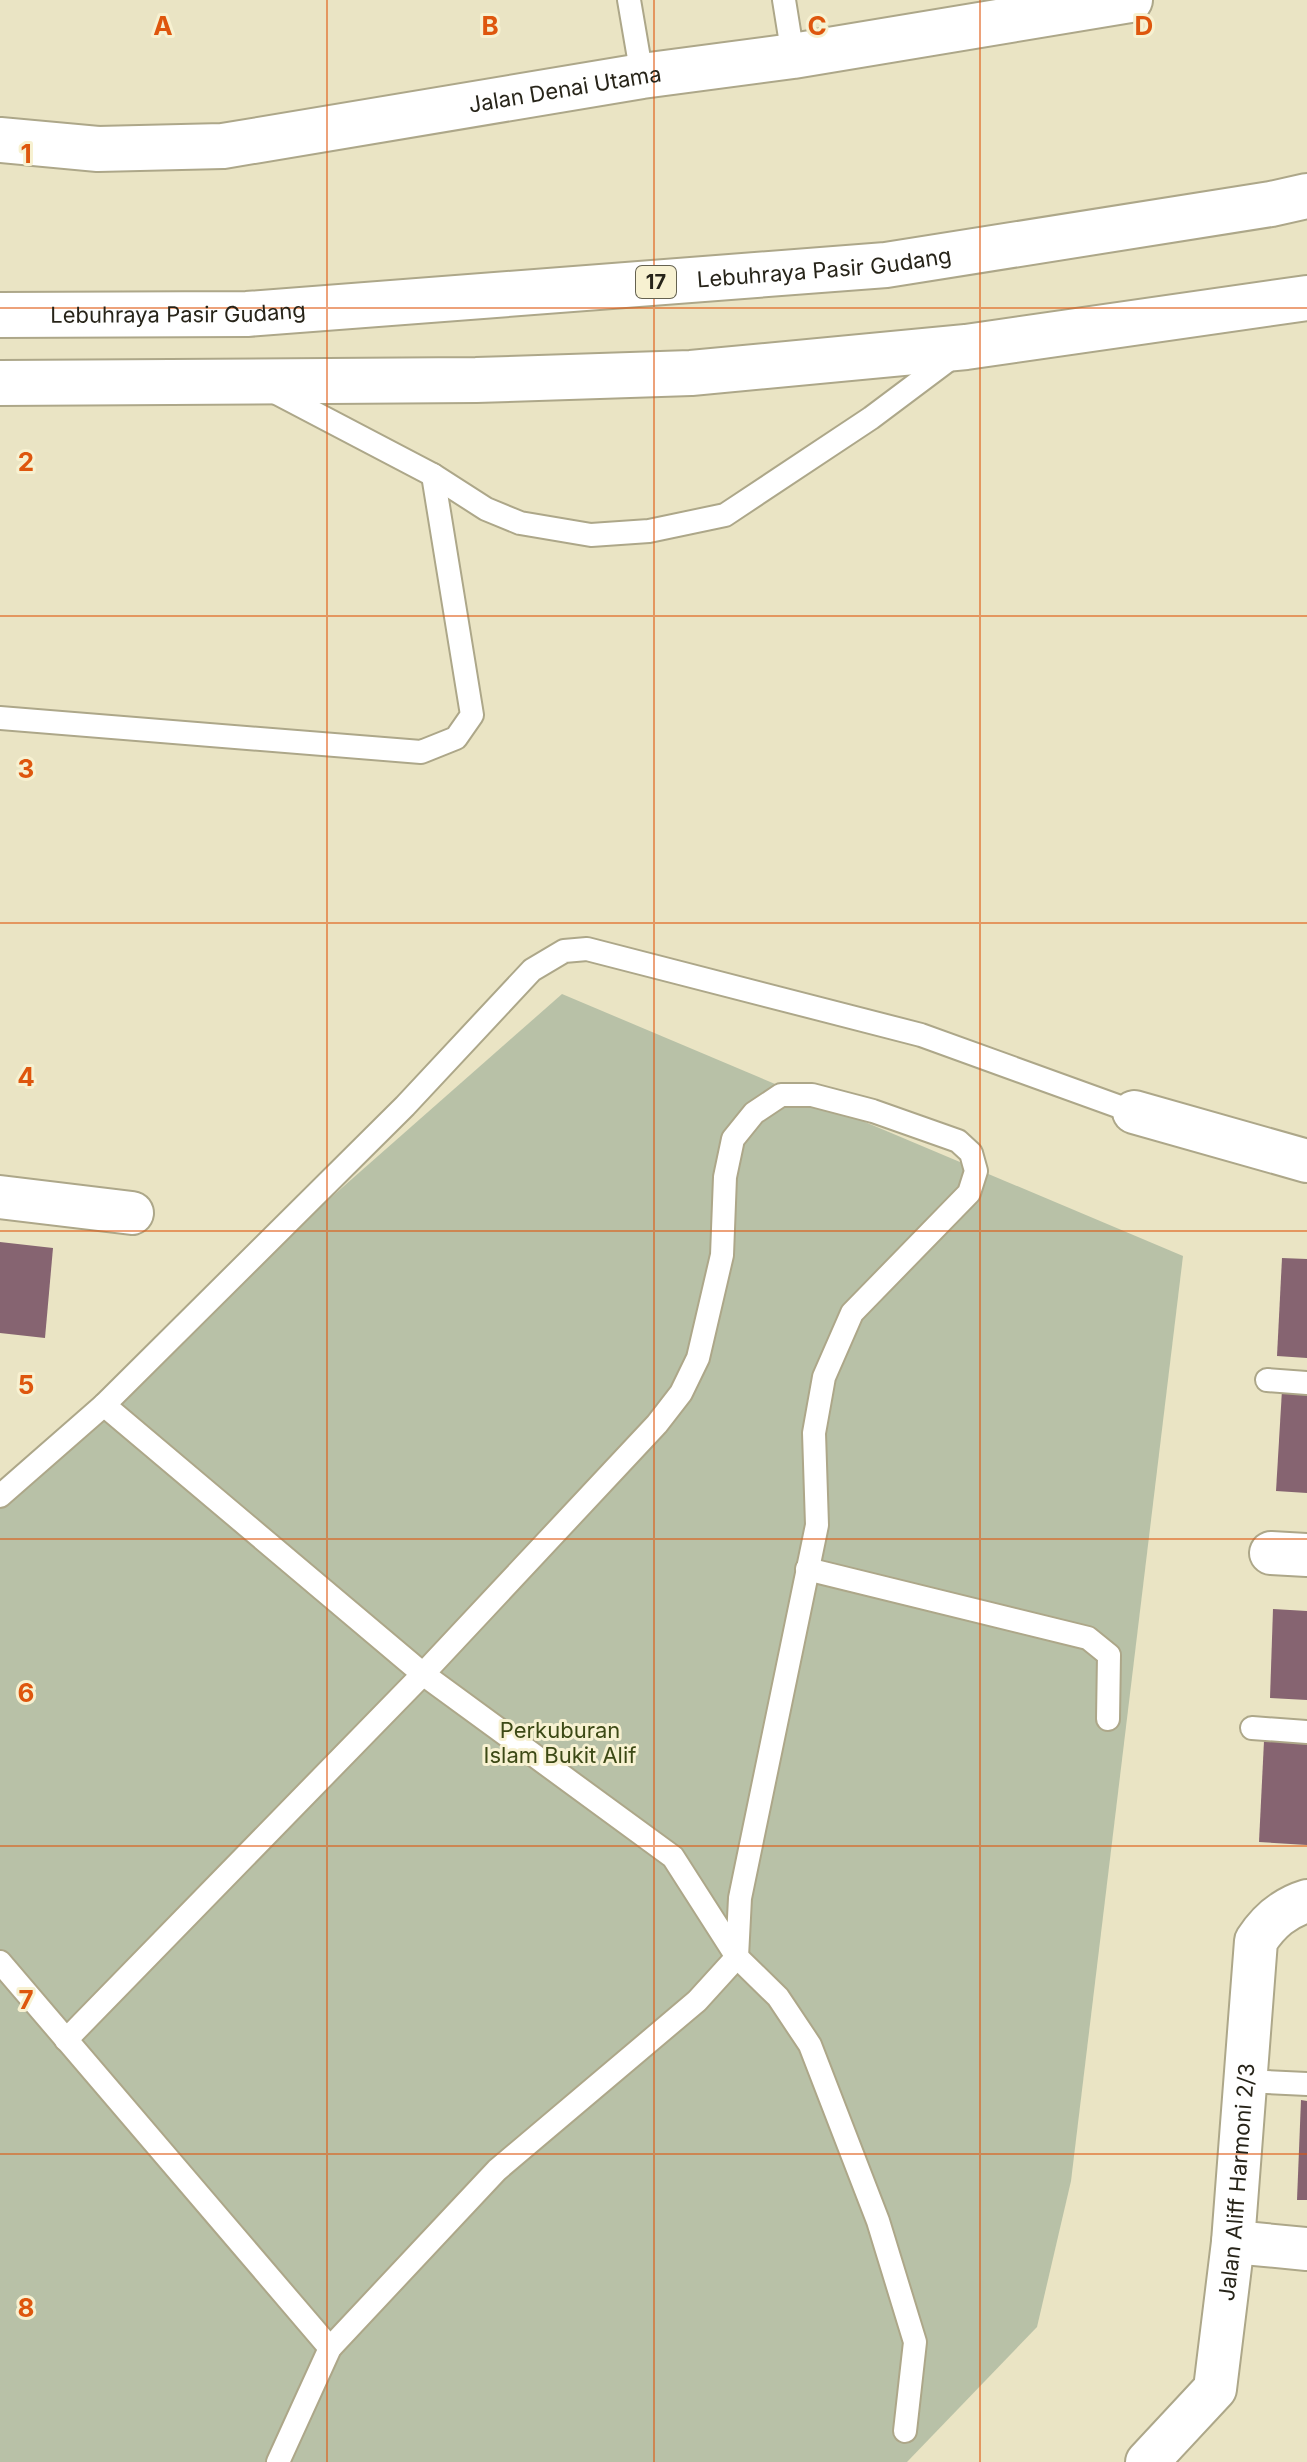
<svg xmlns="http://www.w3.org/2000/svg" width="1307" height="2462" font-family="Inter,sans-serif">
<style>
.green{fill:#b8c1a7}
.building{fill:#866471}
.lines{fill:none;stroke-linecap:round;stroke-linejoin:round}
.lane-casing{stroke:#ada789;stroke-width:26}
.street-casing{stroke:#ada789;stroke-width:46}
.secondary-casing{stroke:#ada789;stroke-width:48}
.highway-casing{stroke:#ada789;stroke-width:48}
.lane{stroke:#fff;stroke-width:22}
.street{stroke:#fff;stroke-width:42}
.secondary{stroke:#fff;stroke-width:44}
.highway{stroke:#fff;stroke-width:44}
.grid{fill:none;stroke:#de560d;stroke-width:2;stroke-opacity:0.55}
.labels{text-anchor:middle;stroke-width:6;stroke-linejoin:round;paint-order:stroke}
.shield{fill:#f7f1d1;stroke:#656250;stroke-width:2}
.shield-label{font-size:20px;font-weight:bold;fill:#272419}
.street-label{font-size:22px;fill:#272419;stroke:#f7f1d1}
.park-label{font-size:22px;fill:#3c4915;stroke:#f7f1d1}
.grid-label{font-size:26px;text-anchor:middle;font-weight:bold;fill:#de560d;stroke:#f7f1d1;stroke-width:6;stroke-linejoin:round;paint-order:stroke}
</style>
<rect width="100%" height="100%" fill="#eae4c4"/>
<path class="green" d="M562,994L1183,1256L1071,2181L1037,2327L907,2462H0V1489Z"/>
<g class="building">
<path d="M0,1242L53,1248L45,1338L0,1333Z"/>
<path d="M1282,1258L1307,1259V1358L1277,1356Z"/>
<path d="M1282,1390L1307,1392V1493L1276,1491Z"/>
<path d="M1273,1609L1307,1611V1700L1270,1698Z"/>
<path d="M1264,1741L1307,1744V1845L1259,1842Z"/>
<path d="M1301,2100L1307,2101V2200H1297Z"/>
</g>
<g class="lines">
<g class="lane-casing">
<g id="lane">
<path d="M629,0L642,76"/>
<path d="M784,0L793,56"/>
<path d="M269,389L433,475L486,509L520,523L591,535L649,531L725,515L871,418L955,355"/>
<path d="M0,718L421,752L456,738L472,715L433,475"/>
<path d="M1267,1380L1307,1383"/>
<path d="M104,1405L423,1674L673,1857L737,1957L778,1997L810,2045L878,2221L915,2342L905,2431"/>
<path d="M0,1496L104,1405L405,1106L532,970L564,951L587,949L921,1035L1134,1112"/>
<path d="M807,1569L1088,1638L1109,1655L1108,1719"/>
<path d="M1252,1728L1307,1732"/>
<path d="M0,1962L330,2348"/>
<path d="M66,2040L423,1674L657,1424L681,1393L698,1358L722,1255L725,1177L733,1139L754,1113L781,1095H812L873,1111L958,1141L971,1153L976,1171L969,1193L852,1313L824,1377L814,1433L817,1525L740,1898L737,1957L697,2001L497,2170L330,2348L278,2462"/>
<path d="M1245,2081L1307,2084"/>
</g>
</g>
<g class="street-casing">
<g id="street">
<path d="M1134,1112L1307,1161"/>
<path d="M0,1197L132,1213"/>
<path d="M1271,1553L1307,1555"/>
<path d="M1233,2242L1307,2249"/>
<path id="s1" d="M1147,2462L1215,2389L1233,2242L1256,1941C1269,1921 1284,1908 1307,1901"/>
</g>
</g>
<g class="secondary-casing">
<g id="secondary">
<path id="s2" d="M0,140L98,149L223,146L642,76L793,56L1130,0"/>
</g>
</g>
<g class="highway-casing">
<g id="highway">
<path id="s3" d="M0,315L247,314L886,265L1271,204L1307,196"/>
<path d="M0,383L476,380L691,373L966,347L1307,298"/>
</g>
</g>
<use href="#lane" class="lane"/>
<use href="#street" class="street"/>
<use href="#secondary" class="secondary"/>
<use href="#highway" class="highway"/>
</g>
<path class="grid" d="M327,0V2462M654,0V2462M980,0V2462M0,308H1307M0,616H1307M0,923H1307M0,1231H1307M0,1539H1307M0,1846H1307M0,2154H1307"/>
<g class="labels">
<rect class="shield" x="636" y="266" width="40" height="32" rx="6"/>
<g class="shield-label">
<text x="656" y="289">17</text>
</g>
<g class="street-label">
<text dy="8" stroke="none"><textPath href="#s2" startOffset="570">Jalan Denai Utama</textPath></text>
<text dy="8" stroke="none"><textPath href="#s3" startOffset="826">Lebuhraya Pasir Gudang</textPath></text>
<text dy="8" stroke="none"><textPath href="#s3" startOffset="178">Lebuhraya Pasir Gudang</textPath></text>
<text dy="8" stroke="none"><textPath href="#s1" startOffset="308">Jalan Aliff Harmoni 2/3</textPath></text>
</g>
<g class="park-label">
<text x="560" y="1738">Perkuburan<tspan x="560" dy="25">Islam Bukit Alif</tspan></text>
</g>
</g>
<g class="grid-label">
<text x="163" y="35">A</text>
<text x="490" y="35">B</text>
<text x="817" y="35">C</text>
<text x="1144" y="35">D</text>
<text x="26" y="163">1</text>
<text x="26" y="471">2</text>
<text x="26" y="778">3</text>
<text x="26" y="1086">4</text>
<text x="26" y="1394">5</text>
<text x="26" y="1702">6</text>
<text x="26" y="2009">7</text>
<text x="26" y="2317">8</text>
</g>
</svg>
